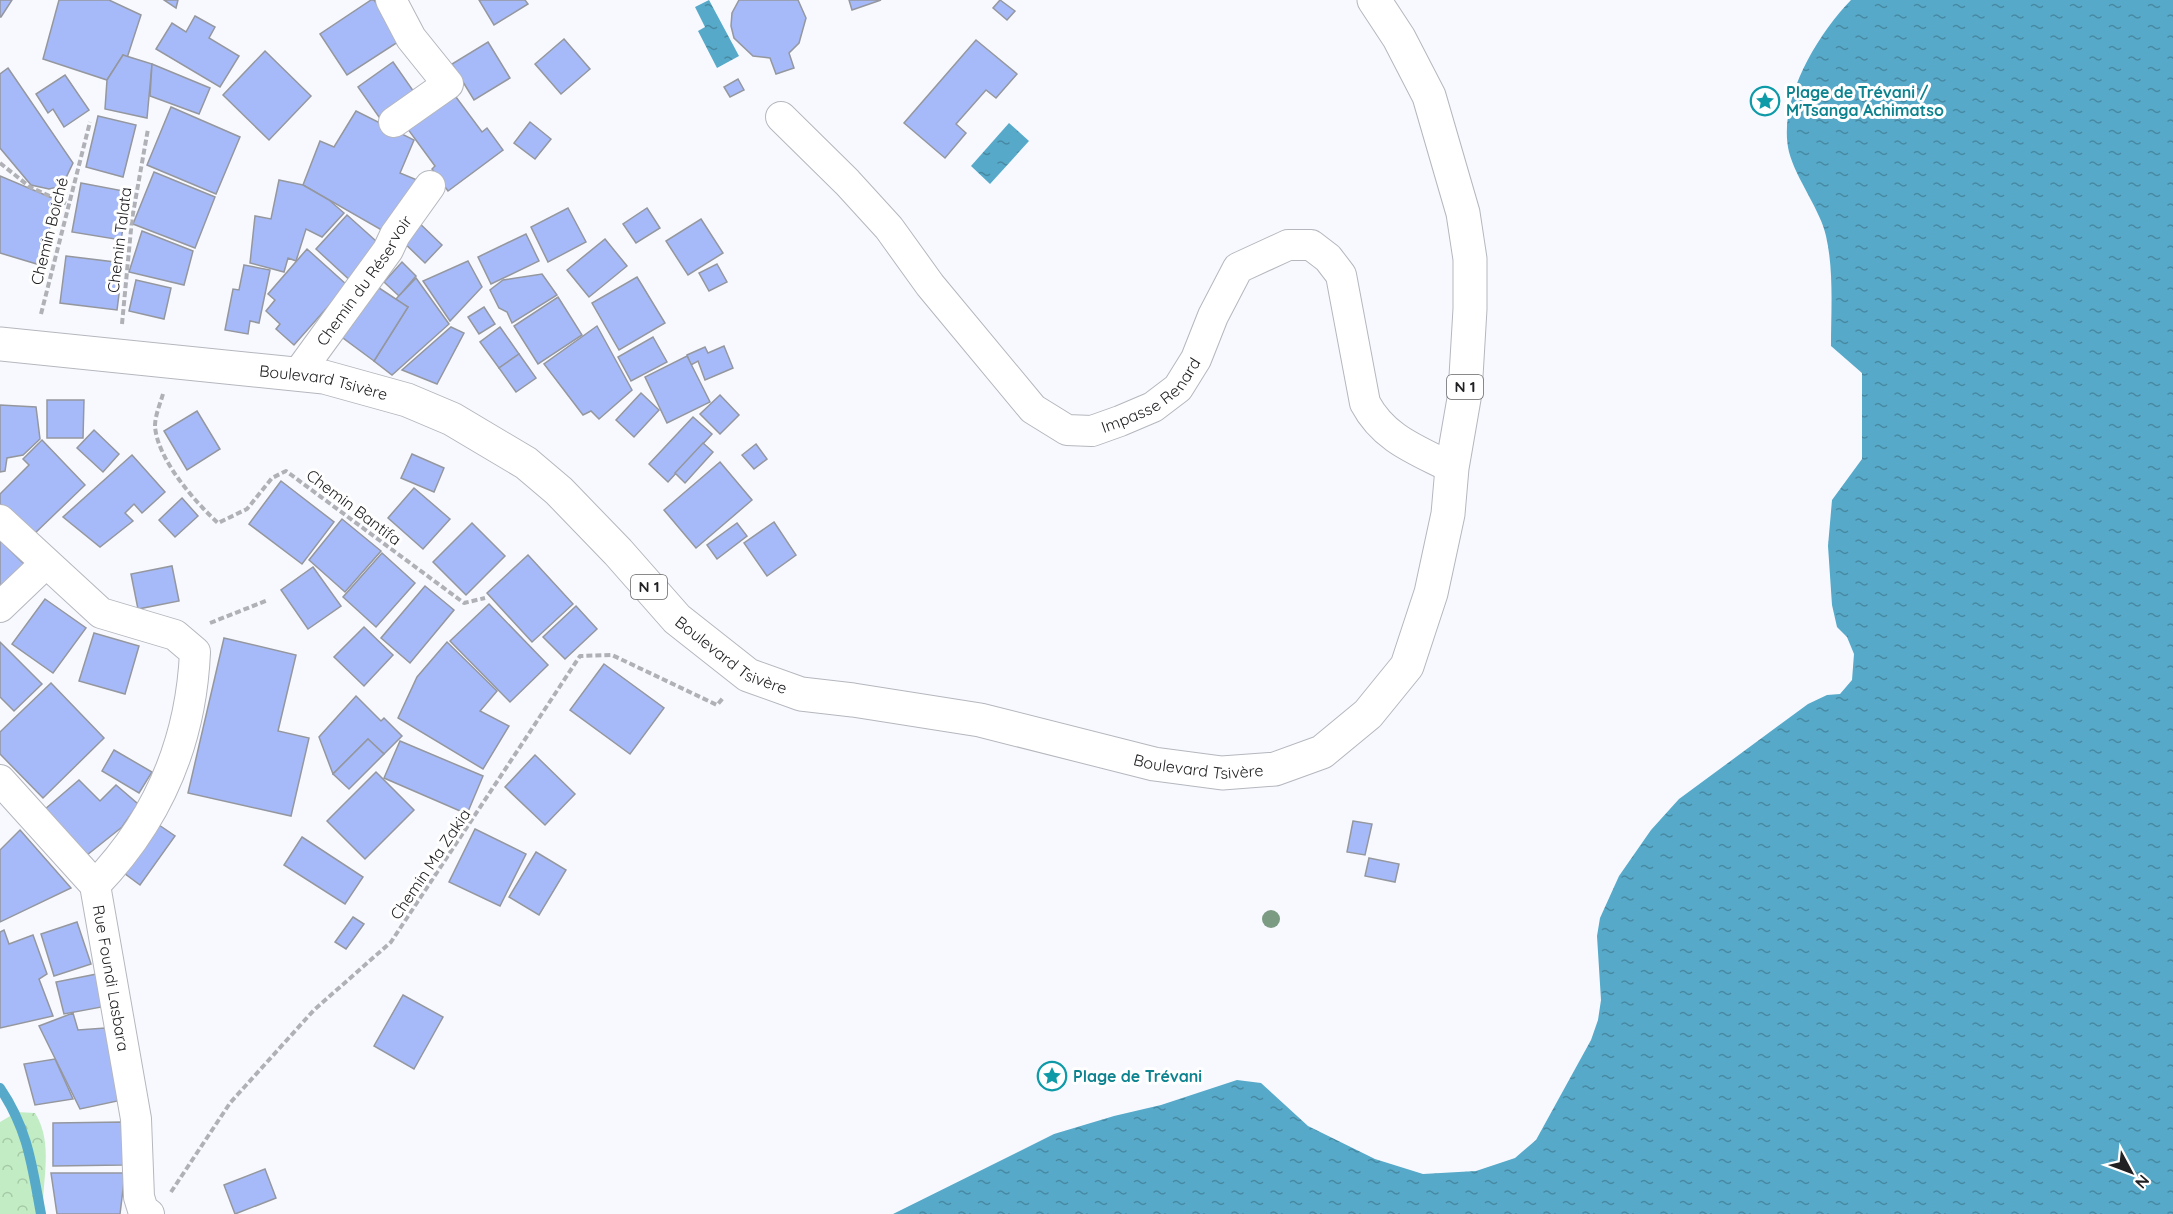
<svg xmlns="http://www.w3.org/2000/svg" width="2173" height="1214" font-family="Quicksand,sans-serif">
<style>
.forest{fill:url(#forest-crowns)}
.water{fill:url(#water-ripples)}
.lines{fill:none;stroke-linecap:round;stroke-linejoin:round}
.stream{stroke:#56a9c8;stroke-width:10}
.building{fill:#a6baf9;stroke:#95979e;stroke-width:1.5}
.street-casing{stroke:#b5b7be;stroke-width:32}
.primary-casing{stroke:#b5b7be;stroke-width:35}
.path{stroke:#b0b1b6;stroke-width:4;stroke-dasharray:6 3;stroke-linecap:butt}
.street{stroke:#fff;stroke-width:30}
.primary{stroke:#fff;stroke-width:33}
.tree{fill:#7b9b83}
.labels{text-anchor:middle;stroke-width:6;stroke-linejoin:round;paint-order:stroke}
.shield{fill:#fff;stroke:#646466;stroke-width:1.5}
.shield-label{font-size:15px;font-weight:bold;fill:#212124}
.culture-label{font-size:16px;font-weight:bold;fill:#0d838f;stroke:#fff;text-anchor:start}
.street-label{font-size:16px;fill:#212124;stroke:#fff}
</style>
<defs>
<pattern id="forest-crowns" width="20" height="18" patternUnits="userSpaceOnUse" patternTransform="scale(1.5)"><rect width="20" height="18" fill="#c2ecc3"/><path d="M2 6a3 3 0 1 1 6 0M12 15a3 3 0 1 1 6 0" fill="none" stroke="#a6caa7"/></pattern>
<pattern id="water-ripples" width="26" height="14" patternUnits="userSpaceOnUse" patternTransform="scale(1.5)"><rect width="26" height="14" fill="#56a9c8"/><path d="M2 4q2-2 4 0t4 0M15 11q2-2 4 0t4 0" fill="none" stroke="#4789a2"/></pattern>
</defs>
<rect width="100%" height="100%" fill="#f7f9ff"/>
<path class="forest" d="M17,1112L35,1113C54,1144 42,1179 43,1214H0V1122Z"/>
<g class="water">
<path d="M709,0L739,56L717,68L698,31L705,27L695,7Z"/>
<path d="M1851,0H2173V1214H893L1054,1134L1114,1116L1161,1105L1237,1080L1261,1083L1308,1126L1375,1159L1423,1174L1476,1171L1515,1158L1536,1140L1591,1040L1598,1020L1601,1000L1597,936L1600,918L1619,876L1651,830L1679,799L1808,704L1827,695L1840,694L1852,680L1854,654L1847,637L1837,627L1832,605L1828,546L1832,500L1862,459V373L1831,346C1831,310 1834,271 1826,236C1821,211 1796,179 1789,152C1777,101 1817,35 1851,0Z"/>
<path d="M1009,123L1029,141L990,184L971,166Z"/>
</g>
<g class="lines">
<path class="stream" d="M0,1088C28,1129 32,1166 41,1214"/>
</g>
<g class="building">
<path d="M0,0H12L1,17H0Z"/>
<path d="M59,0H109L141,15L127,58L123,55L107,80L43,59Z"/>
<path d="M164,0H178L176,8Z"/>
<path d="M371,0H374L401,40L347,75L320,34Z"/>
<path d="M479,0H525L528,4L494,25Z"/>
<path d="M798,0L806,18L799,43L789,53L794,68L776,74L770,58L753,56L734,38L731,26L732,13L739,0Z"/>
<path d="M849,0H881L852,10Z"/>
<path d="M1000,0L1015,11L1007,20L993,8Z"/>
<path d="M195,16L215,27L209,38L239,56L220,87L156,49L172,23L186,32Z"/>
<path d="M564,39L590,69L561,94L535,64Z"/>
<path d="M976,40L1017,74L996,98L986,90L956,124L966,133L945,158L904,123Z"/>
<path d="M488,42L510,78L474,100L452,64Z"/>
<path d="M265,51L311,96L269,140L223,95Z"/>
<path d="M123,55L152,64L147,118L105,109L107,80Z"/>
<path d="M393,62L414,92L379,117L358,87Z"/>
<path d="M152,64L210,88L199,114L150,96Z"/>
<path d="M8,68L73,163L62,186L49,189L31,185L0,148V74Z"/>
<path d="M65,75L89,110L64,127L53,109L48,113L36,94Z"/>
<path d="M738,79L744,90L730,97L724,87Z"/>
<path d="M453,93L482,132L487,128L503,150L448,191L432,169L435,166L407,128Z"/>
<path d="M171,107L240,137L216,194L147,165Z"/>
<path d="M356,111L414,140L400,173L422,182L392,236L303,185L320,141L334,147Z"/>
<path d="M98,116L136,125L123,177L86,167Z"/>
<path d="M530,122L551,139L535,159L514,143Z"/>
<path d="M154,172L215,197L195,248L133,224Z"/>
<path d="M0,176L57,200L40,265L0,253Z"/>
<path d="M279,180L303,185L329,200L344,213L322,237L306,229L296,261L288,258L284,272L250,263L255,216L271,219Z"/>
<path d="M81,183L129,192L121,240L72,232Z"/>
<path d="M568,208L586,242L548,262L531,227Z"/>
<path d="M647,208L660,228L636,243L623,224Z"/>
<path d="M347,215L386,250L354,284L316,249Z"/>
<path d="M414,218L442,245L425,263L397,236Z"/>
<path d="M701,219L723,253L688,275L666,241Z"/>
<path d="M142,231L193,251L184,285L129,272Z"/>
<path d="M526,234L539,261L491,284L478,257Z"/>
<path d="M605,239L627,266L589,297L567,270Z"/>
<path d="M307,249L347,285L294,345L276,329L280,324L266,311L275,300L268,294Z"/>
<path d="M66,256L123,263L117,310L60,303Z"/>
<path d="M468,261L482,287L450,321L423,281Z"/>
<path d="M402,262L416,276L399,296L384,282Z"/>
<path d="M717,264L727,282L709,291L699,273Z"/>
<path d="M244,265L270,270L259,323L250,321L248,334L225,330L233,289L239,290Z"/>
<path d="M542,274L557,295L512,323L507,312L499,308L490,290L503,280Z"/>
<path d="M637,277L665,323L619,350L592,303Z"/>
<path d="M416,278L449,324L392,375L374,361L408,307L395,300Z"/>
<path d="M136,280L171,288L164,319L129,311Z"/>
<path d="M373,284L408,307L374,361L339,335Z"/>
<path d="M558,297L582,335L538,364L514,326Z"/>
<path d="M484,307L495,324L479,334L468,317Z"/>
<path d="M597,326L632,390L599,419L591,411L583,415L544,364Z"/>
<path d="M451,327L464,333L437,384L402,370Z"/>
<path d="M500,327L519,354L499,368L480,342Z"/>
<path d="M653,337L667,362L631,381L618,357Z"/>
<path d="M724,346L733,368L705,380L698,361L691,365L687,355L705,347L708,353Z"/>
<path d="M519,354L536,378L516,392L499,368Z"/>
<path d="M687,356L710,402L667,423L645,377Z"/>
<path d="M641,393L659,410L634,437L616,420Z"/>
<path d="M720,395L739,415L720,434L700,414Z"/>
<path d="M47,400H84L83,438H47Z"/>
<path d="M0,405L36,407L40,439L23,455L7,458L5,471L0,472Z"/>
<path d="M197,411L220,449L187,470L164,431Z"/>
<path d="M693,417L712,434L668,482L649,464Z"/>
<path d="M94,430L119,454L103,472L77,448Z"/>
<path d="M42,440L85,485L31,537L0,504V494L29,465L23,459Z"/>
<path d="M703,443L713,452L685,483L675,473Z"/>
<path d="M756,444L767,459L754,469L742,455Z"/>
<path d="M412,454L444,468L434,492L401,478Z"/>
<path d="M132,455L165,492L142,513L134,504L125,513L133,521L100,547L63,517Z"/>
<path d="M720,462L752,500L696,548L664,510Z"/>
<path d="M281,481L334,522L302,564L249,524Z"/>
<path d="M414,488L450,519L423,549L388,518Z"/>
<path d="M182,498L198,516L175,537L159,520Z"/>
<path d="M342,519L381,551L345,592L309,560Z"/>
<path d="M774,522L796,555L767,576L744,543Z"/>
<path d="M472,523L505,556L466,595L433,562Z"/>
<path d="M737,523L747,536L717,559L707,545Z"/>
<path d="M0,540L26,566L0,592Z"/>
<path d="M382,553L415,583L376,627L343,597Z"/>
<path d="M528,555L573,604L532,642L487,593Z"/>
<path d="M172,566L179,601L138,609L131,574Z"/>
<path d="M313,567L341,606L308,629L281,590Z"/>
<path d="M425,586L454,610L410,663L381,638Z"/>
<path d="M45,599L86,628L53,673L12,644Z"/>
<path d="M489,604L548,665L510,702L450,641Z"/>
<path d="M576,606L597,629L565,659L543,637Z"/>
<path d="M364,627L393,655L364,686L334,657Z"/>
<path d="M94,633L139,646L125,694L79,681Z"/>
<path d="M224,638L296,655L278,731L309,738L291,816L188,793Z"/>
<path d="M0,642L42,684L14,711L0,697Z"/>
<path d="M447,642L497,691L480,711L509,726L483,769L398,718L417,677Z"/>
<path d="M604,664L664,708L630,754L570,710Z"/>
<path d="M51,683L104,738L43,798L0,754V732Z"/>
<path d="M356,696L381,721L384,718L402,736L384,754L368,739L333,774L319,737Z"/>
<path d="M368,739L384,754L349,789L333,774Z"/>
<path d="M400,741L483,776L467,814L384,778Z"/>
<path d="M114,750L152,772L139,793L102,771Z"/>
<path d="M535,755L575,794L545,825L505,787Z"/>
<path d="M376,772L414,810L365,859L327,821Z"/>
<path d="M79,780L100,801L116,785L138,804L122,827L87,855L44,810Z"/>
<path d="M1353,821L1372,824L1365,855L1347,852Z"/>
<path d="M159,825L175,836L140,885L124,873Z"/>
<path d="M475,829L526,854L500,906L449,882Z"/>
<path d="M20,830L71,888L0,922V850Z"/>
<path d="M302,837L363,877L345,904L284,865Z"/>
<path d="M536,852L566,870L539,915L509,897Z"/>
<path d="M1369,858L1399,864L1395,882L1365,876Z"/>
<path d="M353,917L364,924L346,949L335,942Z"/>
<path d="M77,922L91,964L54,976L41,934Z"/>
<path d="M4,930L9,944L33,935L47,974L39,979L53,1016L0,1028V932Z"/>
<path d="M102,973L107,1006L64,1014L56,982Z"/>
<path d="M403,995L443,1017L414,1069L374,1046Z"/>
<path d="M73,1013L78,1030L105,1028L122,1100L80,1109L39,1026Z"/>
<path d="M55,1059L73,1099L35,1105L24,1064Z"/>
<path d="M123,1122V1165L53,1166V1123Z"/>
<path d="M265,1169L276,1198L235,1214L224,1185Z"/>
<path d="M51,1173H125L120,1214H57Z"/>
</g>
<g class="lines">
<g class="street-casing">
<g id="street">
<path d="M391,0L411,38L448,84L394,122"/>
<path id="s1" d="M781,117L847,182L889,228L930,285L1033,409L1067,430L1092,431L1120,421L1153,407L1178,388L1196,359L1213,316L1238,268L1288,245H1311L1328,258L1341,275L1365,403C1384,439 1417,450 1452,468"/>
<path id="s2" d="M297,375L388,250L395,235L430,186"/>
<path d="M0,520L101,613L175,635L195,652C191,743 158,820 95,885"/>
<path d="M0,607L46,563"/>
<path id="s3" d="M0,780L95,885L136,1119L139,1197L143,1210L149,1214"/>
</g>
</g>
<g class="primary-casing">
<g id="primary">
<path id="s4" d="M0,344L324,377L407,400L452,419L526,463L559,491L618,552L677,619L748,675L801,694L853,700L980,720L1154,764L1222,773L1275,769L1322,752L1368,714L1407,666L1431,593L1448,514L1452,468L1465,393L1470,309V259L1463,213L1429,96L1399,38L1374,0"/>
</g>
</g>
<g class="path">
<path d="M0,163L30,187L67,204"/>
<path d="M41,314L90,122"/>
<path d="M122,324L132,219L148,129"/>
<path d="M163,394C160,404 155,416 155,426C157,459 195,502 218,523L247,509L272,478L286,471L464,603L485,598"/>
<path d="M210,623L268,600"/>
<path d="M171,1192L230,1103L314,1010L391,942L580,656L612,655L717,705L723,698"/>
</g>
<use href="#street" class="street"/>
<use href="#primary" class="primary"/>
</g>
<circle class="tree" cx="1271" cy="919" r="9"/>
<defs>
<g id="sight-ring" transform="scale(1.5)"><circle r="9.5" fill="#fff" stroke="#0f9aa8" stroke-width="1.5"/><path d="M0-6L1.8-2.2L6-1.7L2.9 1.2L3.7 5.4L0 3.3L-3.7 5.4L-2.9 1.2L-6-1.7L-1.8-2.2Z" fill="#0f9aa8"/></g>
</defs>
<g fill-rule="evenodd">
<use href="#sight-ring" x="1765" y="101"/>
<use href="#sight-ring" x="1052" y="1076"/>
</g>
<g class="labels">
<g class="shield">
<rect x="1447" y="375" width="36" height="24" rx="4.5"/>
<rect x="631" y="575" width="36" height="24" rx="4.5"/>
</g>
<g class="shield-label">
<text x="1465" y="392">N 1</text>
<text x="649" y="592">N 1</text>
</g>
<g class="culture-label">
<text x="1786" y="98">Plage de Trévani /<tspan x="1786" dy="18">M'Tsanga Achimatso</tspan></text>
<text x="1073" y="1082">Plage de Trévani</text>
</g>
<g class="street-label">
<text transform="translate(49 231) rotate(-76)" y="6">Chemin Boiché</text>
<text transform="translate(119 240) rotate(-83)" y="6">Chemin Talata</text>
<text dy="6" stroke="none"><textPath href="#s2" startOffset="116">Chemin du Réservoir</textPath></text>
<text dy="6" stroke="none"><textPath href="#s4" startOffset="326">Boulevard Tsivère</textPath></text>
<text dy="6" stroke="none"><textPath href="#s1" startOffset="522">Impasse Renard</textPath></text>
<text transform="translate(354 507) rotate(37)" y="6">Chemin Bantifa</text>
<text dy="6" stroke="none"><textPath href="#s4" startOffset="830">Boulevard Tsivère</textPath></text>
<text dy="6" stroke="none"><textPath href="#s4" startOffset="1316">Boulevard Tsivère</textPath></text>
<text transform="translate(430 864) rotate(-56)" y="6">Chemin Ma Zakia</text>
<text dy="6" stroke="none"><textPath href="#s3" startOffset="236">Rue Foundi Lasbara</textPath></text>
</g>
</g>
<g transform="translate(2131 1172) rotate(131)" stroke="#ffffff" stroke-width="4.5" paint-order="stroke">
<path d="M0-4.5L10 22L0 15L-10 22Z" fill="#212124"/>
<text y="-9" font-size="16" font-weight="bold" text-anchor="middle" fill="#212124">N</text>
</g>
</svg>
